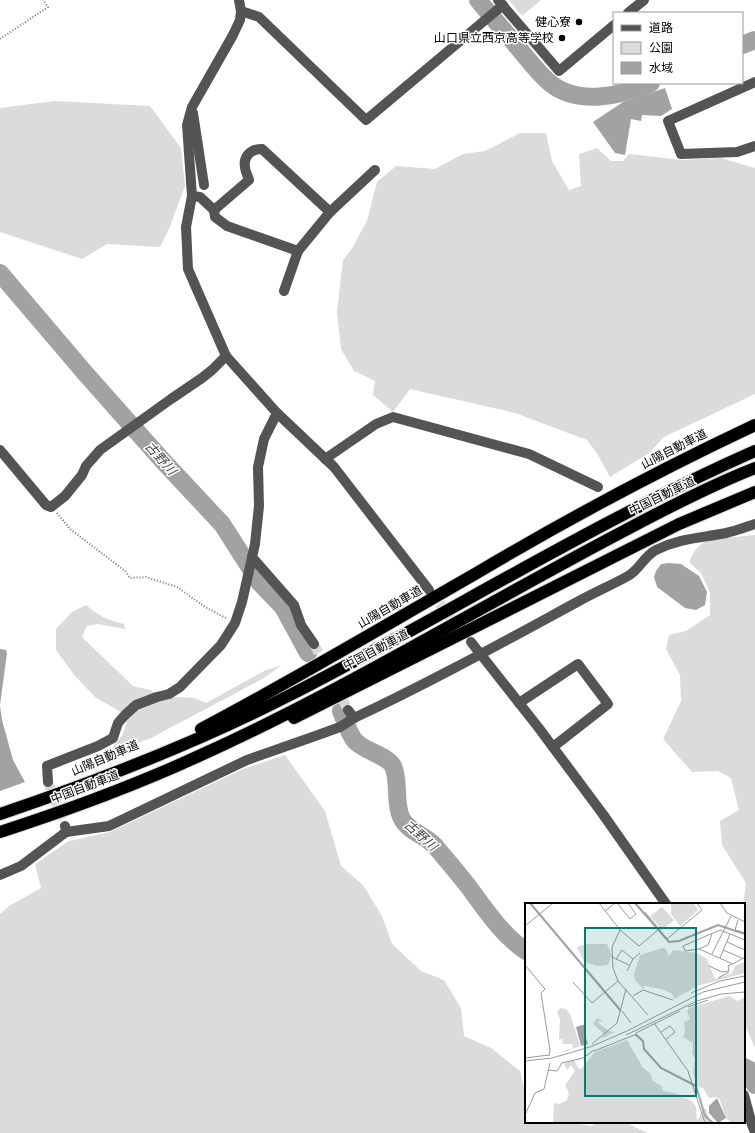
<svg xmlns="http://www.w3.org/2000/svg" width="755" height="1133" font-family="'Work Sans','Noto Sans JP',sans-serif">
<style>
.green{fill:#dbdbdb}
.water{fill:#a2a2a2}
.lines{fill:none;stroke-linecap:round;stroke-linejoin:round}
.river{stroke:#a2a2a2;stroke-width:18}
.minor-tunnel{stroke:#d9d9d9;stroke-width:10;stroke-dasharray:10 5;stroke-linecap:butt}
.highway-casing{stroke:#dbdbdb;stroke-width:14}
.path{stroke:#767676;stroke-width:2;stroke-dasharray:1 2;stroke-linecap:butt}
.minor{stroke:#545454;stroke-width:10}
.highway{stroke:#000;stroke-width:12}
.poi-dot{fill:#000;stroke:#fff;stroke-width:1.5}
.labels{text-anchor:middle;stroke-width:3;stroke-linejoin:round;paint-order:stroke}
.poi-label{font-size:12px;fill:#000;stroke:#fff;text-anchor:end}
.street-label{font-size:12px;fill:#000;stroke:#fff}
.water-label{font-size:13px;font-style:italic;fill:#434343;stroke:#fff}
.inset-river{fill:none;stroke:#a2a2a2;stroke-width:2}
.inset-road{fill:none;stroke:#999;stroke-width:1}
.view{fill:#0f766e;fill-opacity:0.15;stroke:#0f766e;stroke-width:2}
.inset-edge{fill:none;stroke:#000;stroke-width:2}
</style>
<rect width="100%" height="100%" fill="#fff"/>
<g class="green">
<path d="M509,0H541L522,16Z"/>
<path d="M55,101L150,106L181,148L185,186L169,229L160,247L107,244L82,259L0,232V108Z"/>
<path d="M520,133H546L552,161L569,190L581,186L579,154L597,148L611,161H623L629,154L682,160L721,158L755,168V394L664,437L649,453L610,477L598,455L587,440L515,413L410,389L393,412L373,395L375,381L354,371L341,349L337,312L343,260L351,250L367,221L377,182L396,166L435,169L463,154L485,151Z"/>
<path d="M755,535V1048L744,1023V904H743L746,883L722,845L720,821L739,810L731,778L718,771L692,772L663,739L681,701L680,675L666,649L669,635L686,631L710,615V593L701,573L689,562L695,550L706,540Z"/>
<path d="M86,605C99,616 108,620 124,624L125,629L98,624L87,626L82,637L133,686L150,690L164,698L177,697L194,698L206,703L266,670L282,665L264,678L151,738L112,753L113,747L123,734L128,718L121,712L96,698L75,676L56,650V629L72,612Z"/>
<path d="M285,755L325,811L341,866L363,885L382,916L392,944L421,971L444,980L461,1008L464,1036L491,1048L520,1071L526,1095V1122H565L591,1126L599,1122H624L648,1133H0V914L9,906L41,888L35,864L69,841L110,832L243,769Z"/>
</g>
<g class="water">
<path d="M665,88L672,109L661,116L642,115L641,121L631,119L625,155L615,153L593,122L623,102Z"/>
<path d="M668,563L681,564L699,576L707,592L705,605L696,610L685,608L657,587L654,577L656,571L661,564Z"/>
<path d="M0,649L6,650L7,653L0,705Z"/>
<path d="M0,706L2,720L13,760L25,782L0,791Z"/>
</g>
<g class="lines">
<g class="river">
<path d="M478,0C492,17 507,34 521,51C530,62 539,74 550,83C578,106 621,96 651,83"/>
<path d="M742,45L755,40"/>
<path d="M0,273L85,373L163,461L222,524L259,582L283,607L308,653"/>
<path d="M341,711C345,721 349,734 355,741C364,751 388,756 393,766C400,782 394,801 401,817C407,831 425,835 435,846C446,859 457,872 468,886C485,909 502,935 526,951"/>
<path d="M744,1067L750,1070L755,1085"/>
</g>
<g class="minor-tunnel">
<path d="M430,592L459,628"/>
<path d="M314,644L348,710"/>
<path d="M48,782L65,826"/>
</g>
<g class="highway-casing">
<g id="highway">
<path d="M294,718L679,524L755,492"/>
<path d="M201,729C294,680 384,626 475,574C566,520 659,470 755,425"/>
<path d="M0,814C98,781 196,743 288,696C445,616 594,522 755,451"/>
<path d="M0,832C68,810 136,785 201,755C283,718 362,675 441,631C501,598 561,564 622,532C665,509 709,486 755,468"/>
</g>
</g>
<g class="path">
<path d="M0,39L48,7L43,0"/>
<path d="M57,513L70,529L125,571L130,578L146,577L177,587L205,607L226,618"/>
</g>
<g class="minor">
<path d="M239,0L241,11L240,20L233,35L192,107L187,125L192,196L186,227L188,269L226,356L277,413L334,467L429,590"/>
<path d="M498,0L559,71L614,25"/>
<path d="M241,11L259,17L366,120L503,5"/>
<path d="M628,13L644,0"/>
<path d="M755,82L668,121L681,154L737,152L755,146"/>
<path d="M193,113L204,185"/>
<path d="M192,196L200,197L214,210L249,180C248,176 245,171 245,167C243,156 251,149 262,149L330,212L375,170"/>
<path d="M214,210L215,217L227,226L298,251"/>
<path d="M284,291L298,251L330,212"/>
<path d="M0,450L46,505L51,507L65,496L82,475L86,466L100,450L171,399L202,378L212,370L226,356"/>
<path d="M325,459L376,424L393,417L529,454L598,487"/>
<path d="M252,557L294,605L301,625L314,644"/>
<path d="M471,642L538,727L602,813L666,904"/>
<path d="M519,703L578,664L608,704L553,747"/>
<path d="M348,710L354,718C431,682 505,641 579,601C595,592 612,585 628,576C640,569 644,556 656,550C680,538 701,538 726,533C736,531 746,527 755,524"/>
<path d="M48,782L47,766L98,746L113,738L118,723L125,715L136,705L157,697L169,694L180,687L221,645L235,623L242,602L255,544L259,506L258,467L264,439L277,413"/>
<path d="M66,832L109,826L247,760L318,735L340,727L354,718"/>
<path d="M0,875L21,866L66,832L65,826"/>
<path d="M744,1095L752,1125L755,1132"/>
</g>
<use href="#highway" class="highway"/>
</g>
<g class="poi-dot">
<circle cx="579" cy="22" r="4"/>
<circle cx="562" cy="38" r="4"/>
</g>
<g class="labels">
<g class="poi-label">
<text x="571" y="26">健心寮</text>
<text x="554" y="42">山口県立西京高等学校</text>
</g>
<g class="street-label">
<text transform="translate(674 449) rotate(-27)" y="4">山陽自動車道</text>
<text transform="translate(662 496) rotate(-26)" y="4">中国自動車道</text>
<text transform="translate(390 607) rotate(-30)" y="4">山陽自動車道</text>
<text transform="translate(376 650) rotate(-28)" y="4">中国自動車道</text>
<text transform="translate(105 758) rotate(-23)" y="4">山陽自動車道</text>
<text transform="translate(85 787) rotate(-21)" y="4">中国自動車道</text>
</g>
<g class="water-label">
<text transform="translate(161 458) rotate(48)" y="5">古野川</text>
<text transform="translate(421 835) rotate(42)" y="5">古野川</text>
</g>
</g>
<g transform="translate(525 903)">
<rect width="220" height="220" fill="#fff"/>
<path d="M146,0H169L173,7L155,23L146,11ZM137,4L149,17L137,27L125,13ZM60,41H82L87,53L83,62L72,63L59,59L52,44ZM137,45H140L144,53L148,47L172,50L182,56L190,76L207,70L210,63L220,59V70L172,83L150,96L146,90L136,86L120,83L118,86L110,77L109,71L115,52ZM204,93L213,98L220,94V220H207L201,215L195,197L192,194L184,195L178,185L172,184L168,169L170,156L167,150L168,140L158,134L160,129L159,119L165,116L162,108L164,105ZM35,105L41,106L45,111L55,143L42,148L29,151L48,145L47,141H37L38,136L34,137L35,116L32,109ZM72,115L78,118L72,119L84,128L90,129L101,123L76,136L79,131L68,121ZM102,137L118,165L125,170L128,178L137,183L138,188L150,190L167,198L171,204L172,218L179,205L181,206L186,220H28L29,200L34,201L42,197L44,190L40,182L50,168L46,162L42,167L39,161L49,157L54,166L57,165L70,149Z" fill="#dbdbdb"/>
<path d="M61,121L60,132L63,141L56,143L51,124ZM192,195L201,215L193,220L184,210V203Z" fill="#a2a2a2"/>
<path class="inset-river" d="M5,0L96,108M110,0L144,39L154,38L193,22L220,31M110,131L118,138L119,146L136,165L171,183L180,213L188,220"/>
<path class="inset-road" d="M74,0L95,27L114,43L134,26M92,0L105,16L111,11L103,0M195,0L202,10L220,19M80,8L90,0M120,9L142,36L177,7L172,0M213,17L210,27L220,30M0,23L28,0M95,27L87,44L88,65L93,78L123,112M220,37L195,27L158,43L160,48L174,46L208,61L220,54M202,39L220,47M174,46L183,42L187,31M198,47L217,55M187,51L206,13M88,54L91,56L97,47L108,56L115,50M195,55L205,31M91,56L104,62M0,62L20,86L16,90L25,147L24,153M184,63L197,69L204,68L203,63L207,61M102,68L108,56M193,75L204,69M48,79L67,100L93,78M166,90L195,78L220,73M108,93L118,87L148,97M163,104L183,97M97,108L106,120M129,120L163,168L180,220M136,129L145,123L150,129L141,136M111,130L155,108M101,132L172,98L196,91L220,89M67,141L92,120L101,86M69,148L112,131M0,155L24,152M0,158L27,155L65,144L102,128L178,89L220,79M23,167L32,168L37,160L58,155L69,147M0,212L10,190L19,186L25,160"/>
<path class="view" d="M60,25H171V193H60Z"/>
<rect width="220" height="220" class="inset-edge"/>
</g>
<rect x="613" y="12" width="130" height="72" fill="#ffffff" stroke="#999999"/>
<rect x="621" y="25" width="20" height="6" fill="#545454" stroke="#999999"/>
<text x="649" y="32" font-size="12" fill="#000000">道路</text>
<rect x="621" y="42" width="20" height="12" fill="#dbdbdb" stroke="#999999"/>
<text x="649" y="52" font-size="12" fill="#000000">公園</text>
<rect x="621" y="62" width="20" height="12" fill="#a2a2a2" stroke="#999999"/>
<text x="649" y="72" font-size="12" fill="#000000">水域</text>
</svg>
